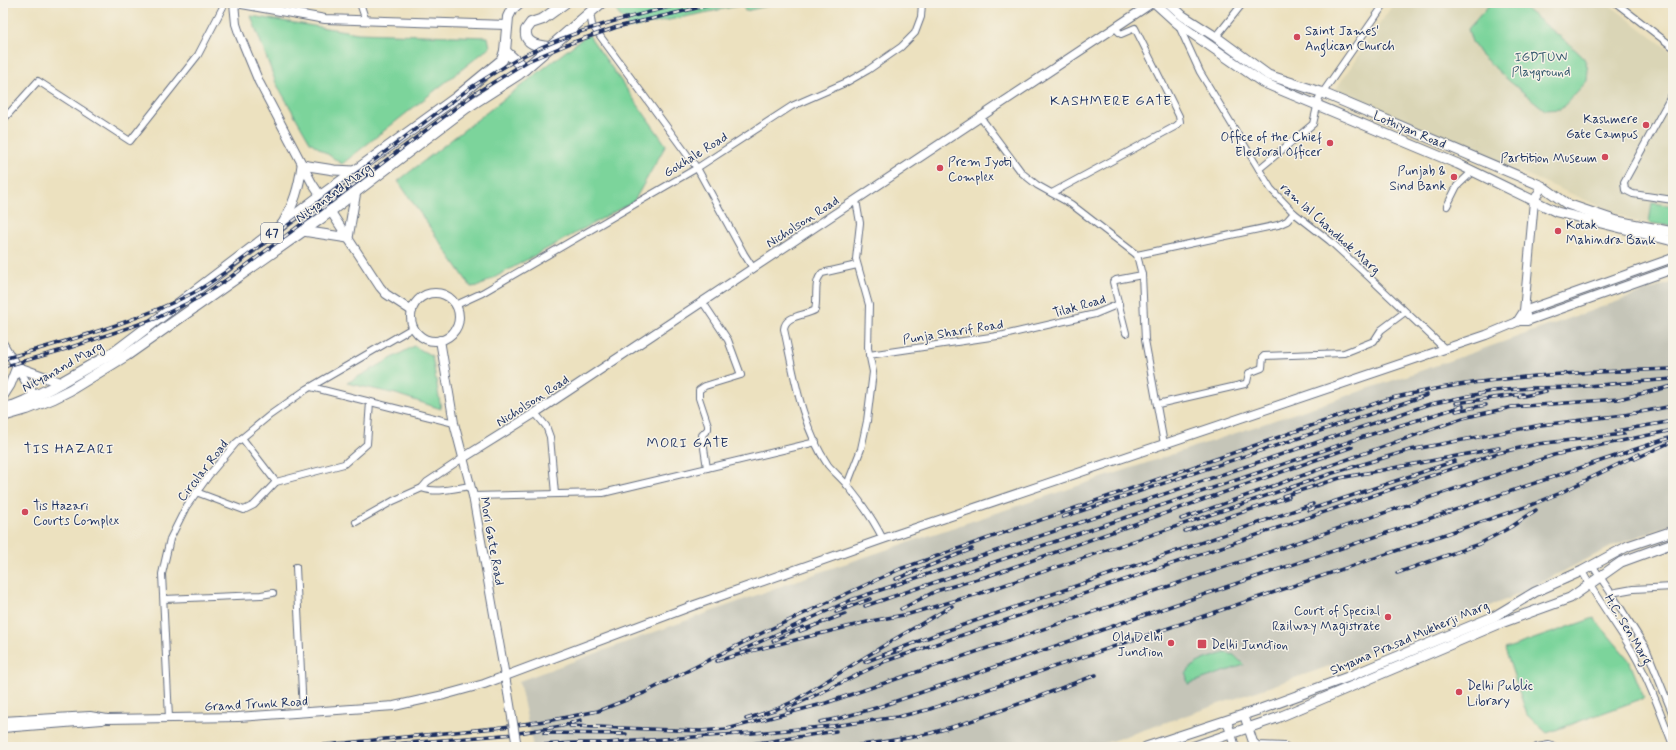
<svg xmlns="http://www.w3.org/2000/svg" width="1676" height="750" font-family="Mynerve,sans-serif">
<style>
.built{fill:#dad5b6}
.industrial{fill:#c5c5b8}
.green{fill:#7bd49b;stroke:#4b827c}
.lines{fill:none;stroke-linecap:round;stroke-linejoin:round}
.minor-casing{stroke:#646d80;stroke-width:8}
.tertiary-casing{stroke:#646d80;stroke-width:10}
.secondary-casing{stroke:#646d80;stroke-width:11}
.primary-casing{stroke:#646d80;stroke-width:12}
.minor{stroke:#fff;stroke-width:6}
.tertiary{stroke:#fff;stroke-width:8}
.secondary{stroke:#fff;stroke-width:9}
.primary{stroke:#fff;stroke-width:10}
.rail-casing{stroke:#1b2f5e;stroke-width:3.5}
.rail{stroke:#f7f3e8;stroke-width:2;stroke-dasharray:6;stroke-linecap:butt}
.tertiary-bridge-casing{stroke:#646d80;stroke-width:10;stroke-linecap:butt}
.tertiary-bridge{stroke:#fff;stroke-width:8}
.poi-dot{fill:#d1495b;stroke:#f7f3e8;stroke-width:1.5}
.labels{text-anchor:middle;stroke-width:3;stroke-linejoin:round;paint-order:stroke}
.shield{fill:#f7f3e8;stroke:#5d6a87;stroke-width:1}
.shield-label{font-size:12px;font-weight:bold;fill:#1b2f5e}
.poi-label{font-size:13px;fill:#1b2f5e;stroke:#f7f3e8;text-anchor:start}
.park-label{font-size:13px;fill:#33586d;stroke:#f7f3e8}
.street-label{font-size:13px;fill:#1b2f5e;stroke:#f7f3e8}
.neighbourhood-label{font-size:14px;letter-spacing:1px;fill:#1b2f5e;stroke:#f7f3e8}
</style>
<rect width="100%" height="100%" fill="#f7f3e8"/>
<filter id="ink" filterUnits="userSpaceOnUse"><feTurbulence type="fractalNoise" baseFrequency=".025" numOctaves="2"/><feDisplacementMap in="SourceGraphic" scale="8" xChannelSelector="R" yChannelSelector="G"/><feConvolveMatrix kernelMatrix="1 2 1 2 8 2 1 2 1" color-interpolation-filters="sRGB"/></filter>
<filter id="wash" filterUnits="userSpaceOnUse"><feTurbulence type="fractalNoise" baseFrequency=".012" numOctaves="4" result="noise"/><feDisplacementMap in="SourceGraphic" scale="16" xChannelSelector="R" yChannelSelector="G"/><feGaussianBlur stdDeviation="0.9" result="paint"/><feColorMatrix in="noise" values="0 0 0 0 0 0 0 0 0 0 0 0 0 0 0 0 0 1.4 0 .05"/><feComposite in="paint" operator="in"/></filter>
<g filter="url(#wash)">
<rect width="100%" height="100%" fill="#ece1bf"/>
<path class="built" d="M1394,3H1607L1673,53V227L1635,221L1467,149L1332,95Z"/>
<path class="industrial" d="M1673,282V524L1615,545L1508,599L1347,660L1094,747H533L519,681L826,570L1406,376Z"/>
<g class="green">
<path d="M622,3H781L745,11L743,5L625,29L628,22L619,15L614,7Z"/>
<path d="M1491,3H1517L1521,5L1568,43L1584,58L1588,69L1587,81L1561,109L1545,110L1508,80L1480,54L1472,42L1468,29Z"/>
<path d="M251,16L358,33L488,37L490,47L342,164L310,142L276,83Z"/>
<path d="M588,34L666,145L634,201L479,286L471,287L398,181Z"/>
<path d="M1652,203L1673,206L1672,226L1649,223Z"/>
<path d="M414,346L432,356L441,409L396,394L347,383Z"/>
<path d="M1594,618L1629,660L1644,698L1547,733L1527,715L1505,649Z"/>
<path d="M1225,653L1234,655L1244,665L1188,684L1186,674C1194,660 1211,658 1225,653Z"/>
</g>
</g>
<g filter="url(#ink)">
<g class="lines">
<g class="minor-casing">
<g id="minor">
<path d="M360,3L366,21"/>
<path d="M1616,3L1673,47"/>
<path d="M590,13L592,25L697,168L744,254L753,268"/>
<path d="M1178,24L1200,72L1271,189L1294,213L1330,241L1369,277L1445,349"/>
<path d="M1216,37L1243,3"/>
<path d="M1673,93L1624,182L1625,190L1633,194L1673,200"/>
<path d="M981,118L1022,173L1037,185L1071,204L1137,255L1142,275L1145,340L1164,444"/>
<path d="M3,120L38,81L130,141L198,55L225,3"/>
<path d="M1259,169L1313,124L1319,98L1385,3"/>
<path d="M1052,193L1176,126L1180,122L1179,116L1135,28L1121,34L1115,28"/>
<path d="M1447,206L1457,186L1473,171"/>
<path d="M1137,255L1278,225L1287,221L1294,213"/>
<path d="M857,265L822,273C813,282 818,299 815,310C805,316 785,315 784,329C794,374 801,426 828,465C834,472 841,478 847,485C861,502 873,519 883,539"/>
<path d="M702,301L728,340L741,375L705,386L699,390V398L708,425V429L702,435L707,468"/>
<path d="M456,305L482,293L697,168L792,106L847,82L868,70L901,47L915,33L921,17L922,3"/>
<path d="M1126,333L1113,282L1116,280L1142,275"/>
<path d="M869,355L1004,335L1095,314L1119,304"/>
<path d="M311,387L454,423"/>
<path d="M1158,404L1245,384L1247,382L1249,373L1262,368L1263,357L1264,356L1344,353L1374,341L1381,330L1405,312"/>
<path d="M535,413L546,426L550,437L555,494"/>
<path d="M242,438L276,482"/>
<path d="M847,485L861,449L867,421L873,372L868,348L869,305L856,259L860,223L856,200"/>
<path d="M422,488C437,494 455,488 471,486"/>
<path d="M196,492L244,510L254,505L276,482L344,464L367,444L370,402"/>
<path d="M473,496L603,493L816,442"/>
<path d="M356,522L393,501L422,488L427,482L463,458"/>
<path d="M1592,565L1611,593L1646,648L1673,715"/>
<path d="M296,567L303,713"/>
<path d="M1582,571C1597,600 1618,626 1634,654C1650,681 1661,715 1673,745"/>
<path d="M1611,593L1633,589L1673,587"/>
<path d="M164,599L261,595L273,593"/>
<path d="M169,718L162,574L170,539L186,507L209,475L236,443L270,415L307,389L414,327"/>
<path d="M1537,747L1549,745L1556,747"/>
</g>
</g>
<g class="tertiary-casing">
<g id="tertiary">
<path d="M234,3L236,24L240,36L259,82L312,183L380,287L386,294L412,311"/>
<path d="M236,3L325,19L506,25"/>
<circle cx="435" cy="317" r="24"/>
<path d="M1526,315L1524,311L1534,201L1542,186"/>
<path d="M1519,321H1527L1673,269"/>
<path d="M440,340L454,423L473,496L508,693"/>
<path d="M3,344L37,400"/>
<path d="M463,458L535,413L1152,3"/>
<path d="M1244,715L1253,742L1257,746L1285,747"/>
<path d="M3,721L90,716L107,719L238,717L394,706L444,695L484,684L692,606L883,539L1486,335L1517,322L1524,311L1673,258"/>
<path d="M1227,721L1235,747"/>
<path d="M3,728L102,720"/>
</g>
</g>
<g class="secondary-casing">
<g id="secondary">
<path d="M1155,3L1177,23L1262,82L1458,164L1557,212L1673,241"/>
<path d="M1169,3L1183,16L1216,37L1268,75L1323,93L1542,186L1567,204L1617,221L1673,232"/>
<path d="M282,225C294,204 299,188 302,165L334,170L354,171"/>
<path d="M303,231L348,238L356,191"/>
<path d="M3,396L10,385L17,367L61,383"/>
<path d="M1146,747L1261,709L1348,677L1495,616L1535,592L1582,571L1628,546L1673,531"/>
<path d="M1192,747L1277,718L1501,623L1570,598L1621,562L1673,543"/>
</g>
</g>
<g class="primary-casing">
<g id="primary">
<path d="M549,47C538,46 524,44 526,30L531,23L543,19L565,3"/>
<path d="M505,51L525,69"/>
<path d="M3,408L13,406L25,401L53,387L116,351L315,200L457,97L502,60L505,51L508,17L512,9L519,3"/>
<path d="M3,416L27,409L54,398L70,390L127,355L320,219L466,108L519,74L601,3"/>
</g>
</g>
<use href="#minor" class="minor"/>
<use href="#tertiary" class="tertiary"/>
<use href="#secondary" class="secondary"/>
<use href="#primary" class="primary"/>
<g class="rail-casing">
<g id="rail">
<path d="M3,359C67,341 134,323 193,293C205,287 216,278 227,271L470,88C488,77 506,65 525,55C576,29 632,16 687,3"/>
<path d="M3,367L66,349L157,318L198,298L231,277L474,94L528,61L571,43L617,27L718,3"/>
<path d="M1519,397L1546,391"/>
<path d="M1456,403L1523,394"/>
<path d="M1456,411L1486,405"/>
<path d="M1616,431L1673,421"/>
<path d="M1635,459L1673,441"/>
<path d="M1283,496L1340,478L1499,448"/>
<path d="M1309,510L1455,461"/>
<path d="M1063,517L1427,395"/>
<path d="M1181,519L1463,418L1512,407L1619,399L1673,386"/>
<path d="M1185,531L1289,497"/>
<path d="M1397,573L1479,544L1511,527L1536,510"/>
<path d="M896,579L972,549"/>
<path d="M865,606L1369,435L1463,406"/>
<path d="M901,609L936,591L988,576L1352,447"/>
<path d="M836,612L870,599"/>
<path d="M800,631L845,614"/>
<path d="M773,641L803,627"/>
<path d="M742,650L851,600L1430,404L1493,391L1531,388L1574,387L1673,379"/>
<path d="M885,655L902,650"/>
<path d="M717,661L747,652L871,621L909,614L978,594L1333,473L1410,450L1541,425L1624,415L1673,406"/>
<path d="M865,662L940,633L1313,504"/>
<path d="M787,709L886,661L1498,453L1537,444L1624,434"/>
<path d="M746,719L777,709L794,701L893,640L952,606"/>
<path d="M820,722L840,718L879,707L1226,587L1669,438"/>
<path d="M570,726L700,731L727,729L826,703L1554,455L1673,430"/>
<path d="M544,733L626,734"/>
<path d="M512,734L562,726L581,720"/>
<path d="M305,747L495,728L552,720L598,711L644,693L764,632L900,569L1388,399C1481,376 1578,372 1673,369"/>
<path d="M359,747L516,734"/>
<path d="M505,747L573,743H605L753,733L833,726L897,717L927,710L1531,505L1558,494L1639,454"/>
<path d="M732,747L836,731"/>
<path d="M846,747C875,743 903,740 931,733C987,718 1041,695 1096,675"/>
</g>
</g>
<use href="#rail" class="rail"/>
<g class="tertiary-bridge-casing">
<path id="tertiary-bridge" d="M508,693L517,747"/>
</g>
<use href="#tertiary-bridge" class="tertiary-bridge"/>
</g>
</g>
<g class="poi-dot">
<circle cx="1297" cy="37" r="4"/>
<circle cx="1646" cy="125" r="4"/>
<circle cx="1330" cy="143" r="4"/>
<circle cx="1605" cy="157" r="4"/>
<circle cx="940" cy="168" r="4"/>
<circle cx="1454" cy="177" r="4"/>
<circle cx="1558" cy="231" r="4"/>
<circle cx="25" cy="512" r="4"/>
<circle cx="1388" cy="617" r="4"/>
<circle cx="1171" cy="643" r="4"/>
<rect x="1197" y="639" width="10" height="10" rx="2"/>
<circle cx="1459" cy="692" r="4"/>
</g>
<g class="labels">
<rect class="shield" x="261" y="223" width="22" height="20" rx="3"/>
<g class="shield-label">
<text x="272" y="237">47</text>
</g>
<g class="poi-label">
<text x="1305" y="35">Saint James'<tspan x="1305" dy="15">Anglican Church</tspan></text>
<text x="1638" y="123" text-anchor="end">Kashmere<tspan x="1638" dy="15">Gate Campus</tspan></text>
<text x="1322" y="141" text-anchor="end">Office of the Chief<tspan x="1322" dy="15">Electoral Officer</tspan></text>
<text x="1597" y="162" text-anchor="end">Partition Museum</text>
<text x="948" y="166">Prem Jyoti<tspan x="948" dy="15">Complex</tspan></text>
<text x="1446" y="175" text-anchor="end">Punjab &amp;<tspan x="1446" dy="15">Sind Bank</tspan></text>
<text x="1566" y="229">Kotak<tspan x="1566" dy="15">Mahindra Bank</tspan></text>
<text x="33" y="510">Tis Hazari<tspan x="33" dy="15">Courts Complex</tspan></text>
<text x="1380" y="615" text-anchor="end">Court of Special<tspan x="1380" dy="15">Railway Magistrate</tspan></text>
<text x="1163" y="641" text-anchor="end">Old Delhi<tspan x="1163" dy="15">Junction</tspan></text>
<text x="1211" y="649">Delhi Junction</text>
<text x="1467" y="690">Delhi Public<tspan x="1467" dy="15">Library</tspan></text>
</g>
<g class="park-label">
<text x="1541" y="61">IGDTUW<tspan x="1541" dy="15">Playground</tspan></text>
</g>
<g class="street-label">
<text transform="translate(1410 129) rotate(23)" y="5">Lothiyan Road</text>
<text transform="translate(695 154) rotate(-32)" y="5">Gokhale Road</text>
<text transform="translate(333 192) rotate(-36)" y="5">Nityanand Marg</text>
<text transform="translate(802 221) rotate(-33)" y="5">Nicholson Road</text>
<text transform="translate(1331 228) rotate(42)" y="5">ram lal Chandhok Marg</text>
<text transform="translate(1079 305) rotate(-16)" y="5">Tilak Road</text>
<text transform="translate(953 331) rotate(-9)" y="5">Punja Sharif Road</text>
<text transform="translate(62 366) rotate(-29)" y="5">Nityanand Marg</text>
<text transform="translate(532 400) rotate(-33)" y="5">Nicholson Road</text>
<text transform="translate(202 470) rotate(-52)" y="5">Circular Road</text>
<text transform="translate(493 541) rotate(80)" y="5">Mori Gate Road</text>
<text transform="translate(1629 629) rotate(59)" y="5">H.C. Sen Marg</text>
<text transform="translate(1409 637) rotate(-23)" y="5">Shyama Prasad Mukherji Marg</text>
<text transform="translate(256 703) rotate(-3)" y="5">Grand Trunk Road</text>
</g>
<g class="neighbourhood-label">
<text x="1111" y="105">KASHMERE GATE</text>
<text x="688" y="447">MORI GATE</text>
<text x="69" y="453">TIS HAZARI</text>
</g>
</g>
<rect width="1676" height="750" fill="none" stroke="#f7f3e8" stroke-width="16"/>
</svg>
